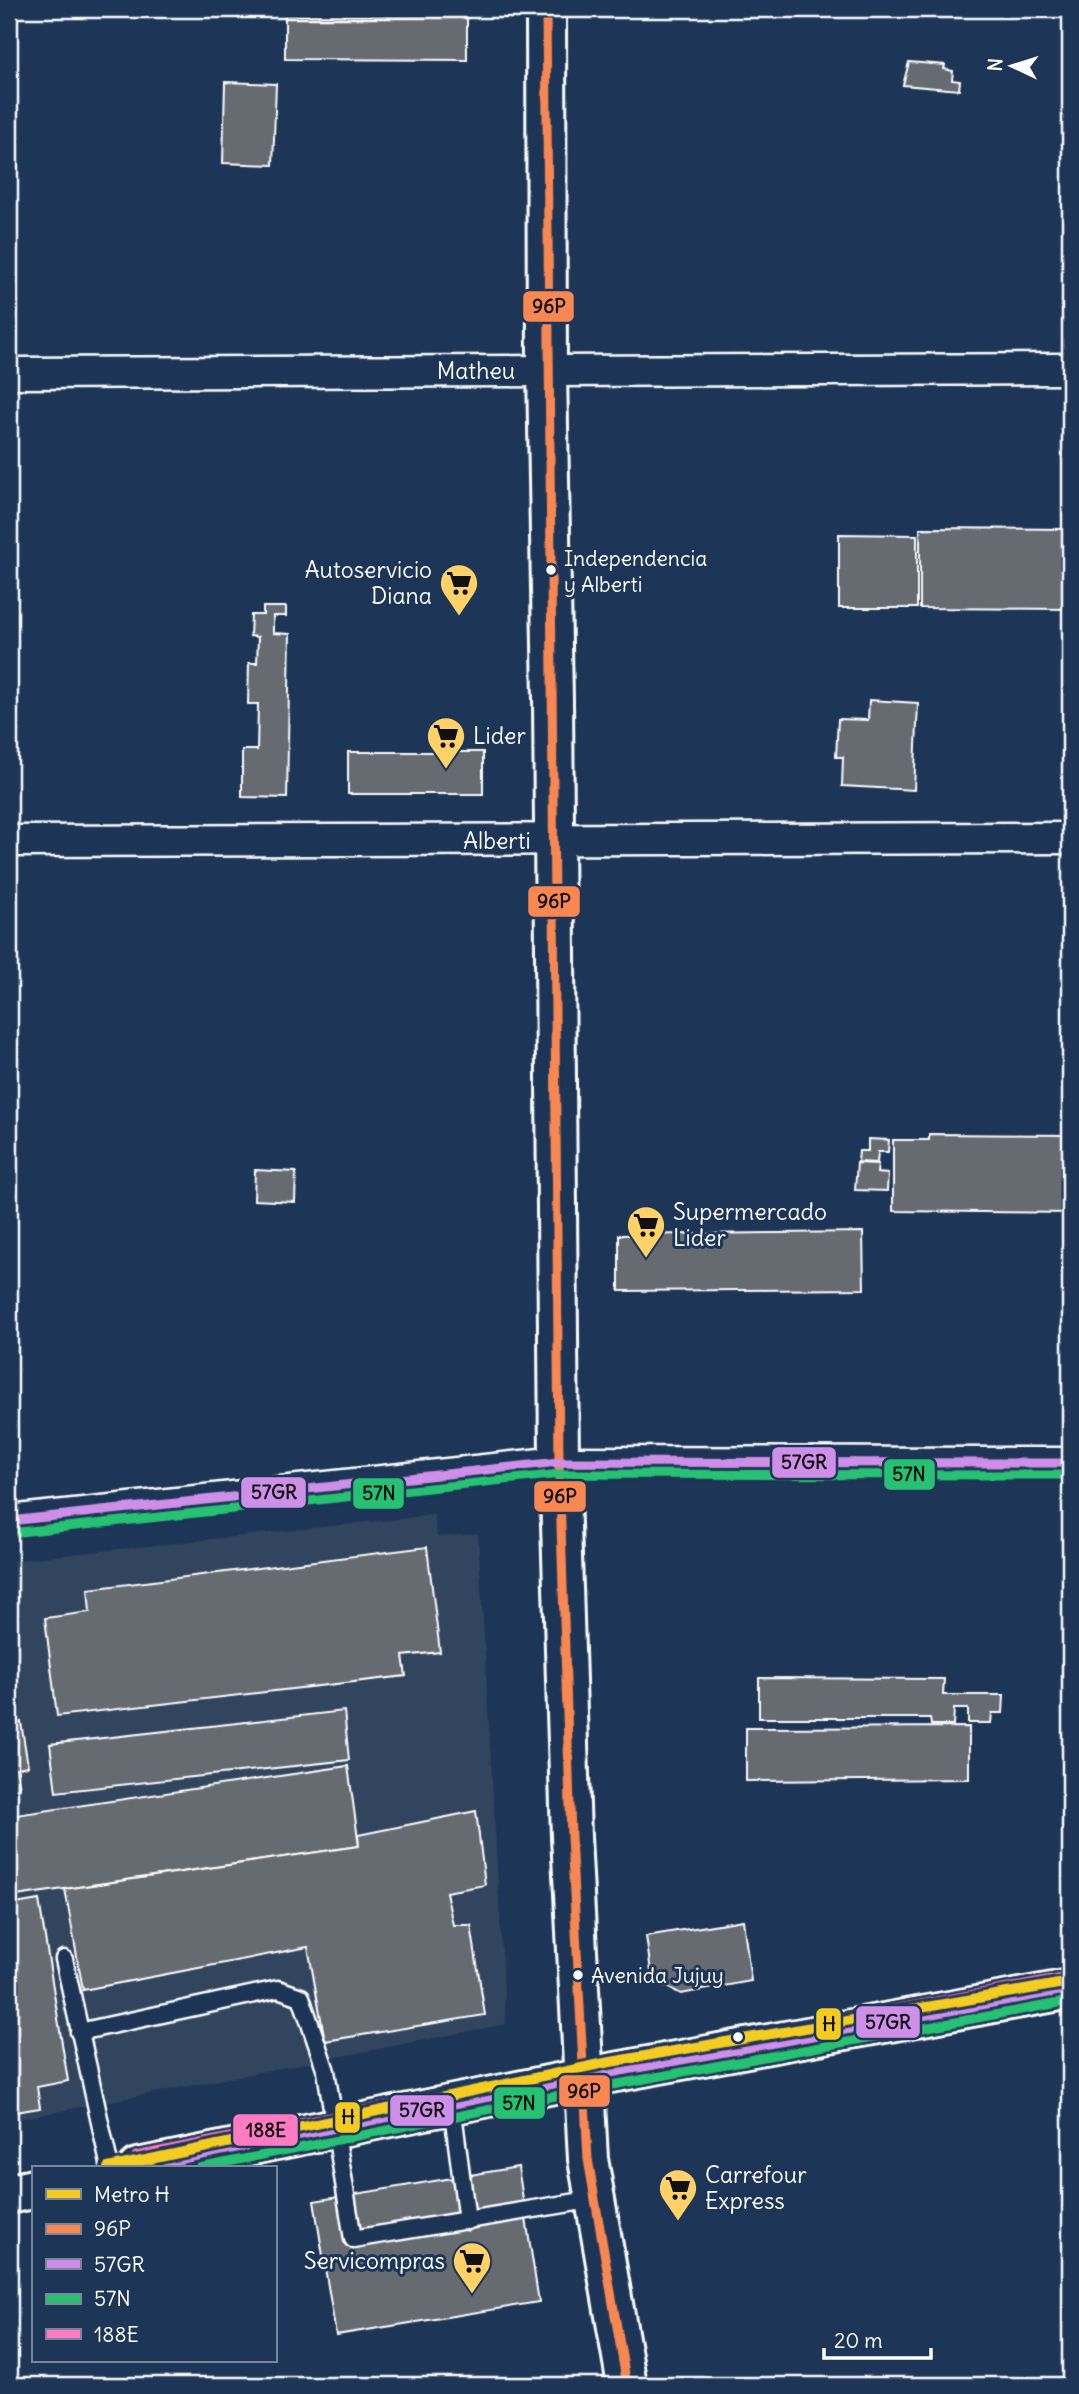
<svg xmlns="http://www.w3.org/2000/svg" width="1079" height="2394" font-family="Delius,sans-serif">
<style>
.built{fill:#33455f}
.building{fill:#666b71;stroke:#fff;stroke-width:2}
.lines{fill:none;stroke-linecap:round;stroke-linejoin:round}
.service-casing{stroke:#fff;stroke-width:21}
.minor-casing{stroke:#fff;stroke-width:35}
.secondary-casing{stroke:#fff;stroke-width:44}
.primary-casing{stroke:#fff;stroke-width:44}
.service{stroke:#1d3557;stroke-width:16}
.minor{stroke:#1d3557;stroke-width:30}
.secondary{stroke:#1d3557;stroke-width:38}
.primary{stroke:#1d3557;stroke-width:38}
.bus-1-casing{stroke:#1d3557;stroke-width:14}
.bus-2-casing{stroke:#1d3557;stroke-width:14}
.bus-3-casing{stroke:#1d3557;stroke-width:14}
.bus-4-casing{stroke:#1d3557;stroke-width:14}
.bus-1{stroke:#f88751;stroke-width:9}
.bus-2{stroke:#ce8fe9;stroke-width:9}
.bus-3{stroke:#26c172;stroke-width:9}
.bus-4{stroke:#fe7ac1;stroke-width:9}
.metro-1-casing{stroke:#1d3557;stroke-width:16}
.metro-1{stroke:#f4cc21;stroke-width:10}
.bus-dot{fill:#fff;stroke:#1d3557;stroke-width:2.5}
.labels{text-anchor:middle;stroke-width:6;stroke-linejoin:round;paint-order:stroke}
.bus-label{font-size:21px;fill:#fff;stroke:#1d3557;text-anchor:start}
.street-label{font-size:23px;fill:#fff;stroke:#1d3557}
.poi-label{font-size:23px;fill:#fff;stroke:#1d3557;text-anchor:start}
.line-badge{stroke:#1d3557;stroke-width:2.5}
.pale-badge-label{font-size:19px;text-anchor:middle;font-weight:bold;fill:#111}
</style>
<rect width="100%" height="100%" fill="#1d3557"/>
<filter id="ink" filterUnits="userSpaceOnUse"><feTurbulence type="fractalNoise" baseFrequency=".0143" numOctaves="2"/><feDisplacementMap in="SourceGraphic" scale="14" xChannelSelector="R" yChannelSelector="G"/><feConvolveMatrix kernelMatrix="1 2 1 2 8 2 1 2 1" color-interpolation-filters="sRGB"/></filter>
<g filter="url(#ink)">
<path class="built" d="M434,1515L437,1537L478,1534L506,2024L9,2121V1561Z"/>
<g class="building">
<path d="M285,15L467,16V60L285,59Z"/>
<path d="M909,62L945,65L944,69L953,71L952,80L960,81L959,90L903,85Z"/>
<path d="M225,82L276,84L273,165L223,163Z"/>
<path d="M920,528L1070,529V609L920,608Z"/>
<path d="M839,534L917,535V608H839Z"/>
<path d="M263,607H286V616H273V633L290,634L287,798L242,797V750H257L258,704H248L249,663H257L258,637L250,636L251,615H263Z"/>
<path d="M869,700L918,703L914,790L842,786L843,757H836L838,719L868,720Z"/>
<rect x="348" y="752" width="135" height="42"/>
<path d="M929,1134L1070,1135V1213L893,1211V1140H929Z"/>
<path d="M868,1139L889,1140L888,1152H878L877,1163L858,1162L859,1151H868Z"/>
<path d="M857,1163L878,1164L877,1173L888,1174L887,1191L855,1190Z"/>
<path d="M255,1170L296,1172L295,1202L254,1200Z"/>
<path d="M863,1232L864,1289L619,1291V1235Z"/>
<path d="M427,1547L440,1652L403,1656L406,1676L57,1716L45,1618L90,1612L88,1589Z"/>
<path d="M759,1678L944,1679L943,1695H1004L1003,1713H992L991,1723H968V1709H954L953,1725H931L930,1718H759Z"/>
<path d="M344,1711L349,1760L56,1792L50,1744Z"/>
<path d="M9,1718L10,1724L21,1722L28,1766L16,1768L20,1788L9,1790Z"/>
<path d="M969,1727V1779L746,1781V1728Z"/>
<path d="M348,1766L359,1846L9,1897V1816Z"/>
<path d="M476,1811L485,1885L446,1892L453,1925H471L485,2015L325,2041L308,1947L83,1990L65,1889L359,1846L358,1835Z"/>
<path d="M39,1900L68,2081L37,2087L40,2108L9,2113V1905Z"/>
<path d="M743,1920L751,1981L681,1994L652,1979L646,1936Z"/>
<path d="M518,2167L539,2302L336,2335L314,2201Z"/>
</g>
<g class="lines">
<g class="service-casing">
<g id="service">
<path d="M64,1959L110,2168"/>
<path d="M79,2032L278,1989L301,1997L326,2071L353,2239L595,2199"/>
<path d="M452,2105L467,2221"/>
</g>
</g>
<g class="minor-casing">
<g id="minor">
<path d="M9,373L1070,369"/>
<path d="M9,841L1070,838"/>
<path d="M9,1521L559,1462L1070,1463"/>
</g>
</g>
<g class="secondary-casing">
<g id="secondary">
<path d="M138,2168L583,2078L1070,1989"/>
<path d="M9,2194L33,2189"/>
</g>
</g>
<g class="primary-casing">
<path id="primary" d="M546,9L547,370L553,700L559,1462L571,1837L588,2159L627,2385"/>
</g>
<use href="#service" class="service"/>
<use href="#minor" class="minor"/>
<use href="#secondary" class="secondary"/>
<use href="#primary" class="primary"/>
<g class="bus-1-casing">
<path id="bus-1" d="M546,9L559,1462L571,1837L588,2159L627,2385"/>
</g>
<g class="bus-2-casing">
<g id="bus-2">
<path d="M9,1521L559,1462L1070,1463"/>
<path d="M138,2168L583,2078L1070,1989"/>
</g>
</g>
<g class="bus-3-casing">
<g id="bus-3">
<path d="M10,1533L560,1474L1070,1475"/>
<path d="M199,2168L585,2090L1070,2001"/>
</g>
</g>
<g class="bus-4-casing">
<path id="bus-4" d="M136,2156L581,2066L1068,1977"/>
</g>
<use href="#bus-1" class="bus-1"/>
<use href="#bus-2" class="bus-2"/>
<use href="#bus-3" class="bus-3"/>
<use href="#bus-4" class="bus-4"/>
<g class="metro-1-casing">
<path id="metro-1" d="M108,2168L605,2063L1070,1982"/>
</g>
<use href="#metro-1" class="metro-1"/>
</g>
</g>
<defs>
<g id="supermarket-pin" transform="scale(2.0125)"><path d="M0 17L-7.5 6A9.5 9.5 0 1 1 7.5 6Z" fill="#ffd166" stroke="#1d3557"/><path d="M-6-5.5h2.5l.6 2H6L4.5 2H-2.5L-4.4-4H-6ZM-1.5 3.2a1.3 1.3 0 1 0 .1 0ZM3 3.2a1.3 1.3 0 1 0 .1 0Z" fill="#111"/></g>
</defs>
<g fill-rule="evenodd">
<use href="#supermarket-pin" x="459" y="583"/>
<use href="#supermarket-pin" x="446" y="736"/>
<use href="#supermarket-pin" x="646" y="1225"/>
<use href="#supermarket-pin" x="678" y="2188"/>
<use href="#supermarket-pin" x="472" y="2261"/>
</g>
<g class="bus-dot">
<circle cx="551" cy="570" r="6"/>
<circle cx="578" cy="1975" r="6"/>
<circle cx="738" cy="2037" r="6"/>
</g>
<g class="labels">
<g class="bus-label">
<text x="564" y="566">Independencia<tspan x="564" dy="26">y Alberti</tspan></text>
<text x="591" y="1983">Avenida Jujuy</text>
</g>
<g class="street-label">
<text x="476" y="379">Matheu</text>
<text x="497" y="849">Alberti</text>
</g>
<g class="poi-label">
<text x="432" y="578" text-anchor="end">Autoservicio<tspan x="432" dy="26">Diana</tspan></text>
<text x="473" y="744">Lider</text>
<text x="673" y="1220">Supermercado<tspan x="673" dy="26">Lider</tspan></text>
<text x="705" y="2183">Carrefour<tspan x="705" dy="26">Express</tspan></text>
<text x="445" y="2269" text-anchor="end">Servicompras</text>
</g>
</g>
<g class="line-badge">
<rect x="522" y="290" width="53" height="33" rx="7" fill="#f88751"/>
<rect x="527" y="885" width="54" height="33" rx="7" fill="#f88751"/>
<rect x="771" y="1446" width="66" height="33" rx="7" fill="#ce8fe9"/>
<rect x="883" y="1458" width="53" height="33" rx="7" fill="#26c172"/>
<rect x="240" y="1476" width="67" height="33" rx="7" fill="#ce8fe9"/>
<rect x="352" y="1477" width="53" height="33" rx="7" fill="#26c172"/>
<rect x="533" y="1480" width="54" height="33" rx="7" fill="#f88751"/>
<rect x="855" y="2005" width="66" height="34" rx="7" fill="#ce8fe9"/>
<rect x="815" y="2007" width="27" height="34" rx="7" fill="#f4cc21"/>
<rect x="558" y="2074" width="53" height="34" rx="7" fill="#f88751"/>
<rect x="493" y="2086" width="53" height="34" rx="7" fill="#26c172"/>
<rect x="389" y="2094" width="66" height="33" rx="7" fill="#ce8fe9"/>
<rect x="334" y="2101" width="27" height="33" rx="7" fill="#f4cc21"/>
<rect x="232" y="2113" width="67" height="34" rx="7" fill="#fe7ac1"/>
</g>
<g class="pale-badge-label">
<text x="549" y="313">96P</text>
<text x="554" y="908">96P</text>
<text x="804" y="1469">57GR</text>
<text x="909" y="1481">57N</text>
<text x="274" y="1499">57GR</text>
<text x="379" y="1500">57N</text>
<text x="560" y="1503">96P</text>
<text x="888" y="2029">57GR</text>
<text x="829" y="2031">H</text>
<text x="584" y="2098">96P</text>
<text x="519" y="2110">57N</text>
<text x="422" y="2117">57GR</text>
<text x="348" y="2124">H</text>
<text x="266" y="2137">188E</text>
</g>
<rect width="1079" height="2394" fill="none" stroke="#1d3557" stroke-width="35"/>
<rect x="18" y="18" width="1044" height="2359" fill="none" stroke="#fff" stroke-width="2.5" filter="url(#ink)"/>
<rect x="32" y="2166" width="245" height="196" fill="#1d3557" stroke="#77869a" stroke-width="2"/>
<rect x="46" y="2189" width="35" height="10" fill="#f4cc21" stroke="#77869a" stroke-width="2"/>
<text x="94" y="2202" font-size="21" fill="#ffffff">Metro H</text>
<rect x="46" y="2224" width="35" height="10" fill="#f88751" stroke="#77869a" stroke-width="2"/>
<text x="94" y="2236" font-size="21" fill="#ffffff">96P</text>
<rect x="46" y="2259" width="35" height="10" fill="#ce8fe9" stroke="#77869a" stroke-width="2"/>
<text x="94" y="2272" font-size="21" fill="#ffffff">57GR</text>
<rect x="46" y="2294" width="35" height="10" fill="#26c172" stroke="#77869a" stroke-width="2"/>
<text x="94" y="2306" font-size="21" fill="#ffffff">57N</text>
<rect x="46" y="2329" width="35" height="10" fill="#fe7ac1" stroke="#77869a" stroke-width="2"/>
<text x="94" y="2342" font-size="21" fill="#ffffff">188E</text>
<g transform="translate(1012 66) rotate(274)" stroke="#1d3557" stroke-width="5" paint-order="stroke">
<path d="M0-5L12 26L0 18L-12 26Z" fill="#ffffff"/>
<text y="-10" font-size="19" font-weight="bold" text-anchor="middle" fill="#ffffff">N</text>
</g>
<path d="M824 2348v10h107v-10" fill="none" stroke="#ffffff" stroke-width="3.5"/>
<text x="834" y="2348" font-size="21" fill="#ffffff" stroke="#1d3557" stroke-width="5" paint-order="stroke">20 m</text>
</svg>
